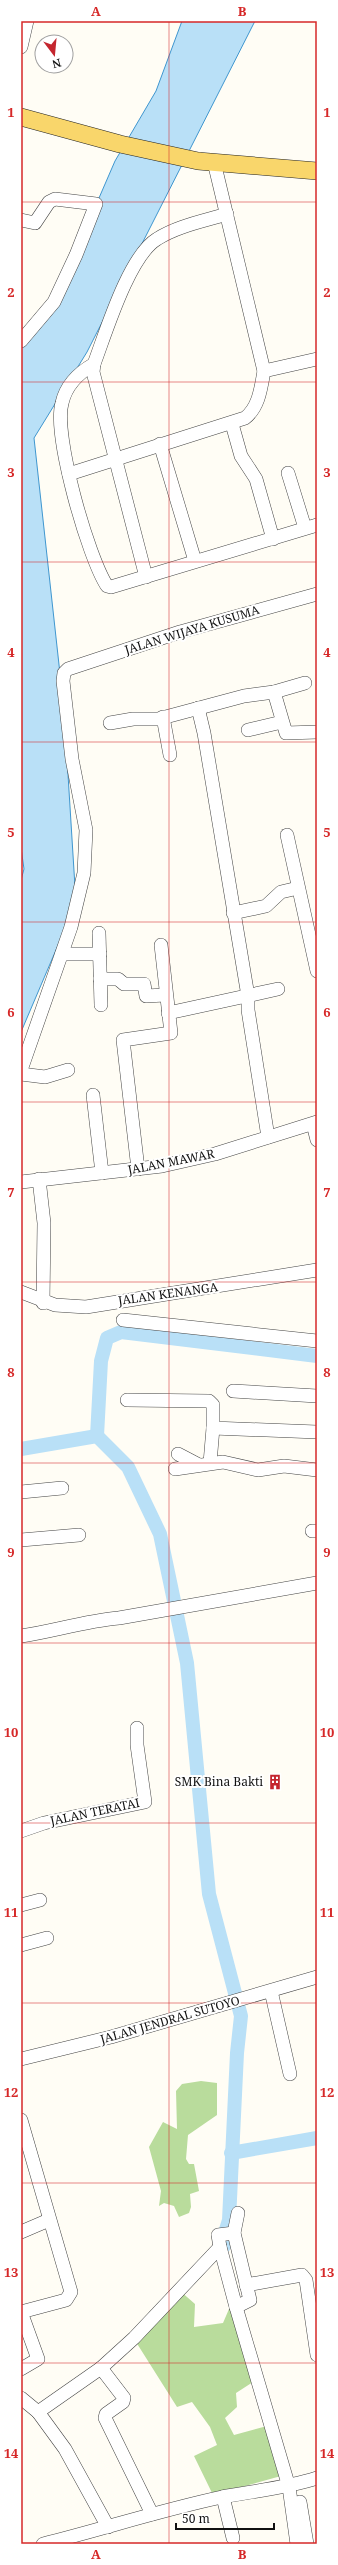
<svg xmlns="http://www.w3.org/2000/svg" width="338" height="2565" font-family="'Noto Serif',serif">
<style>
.forest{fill:#b9dc9c}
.water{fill:#b9e0f7;stroke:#3f96cf}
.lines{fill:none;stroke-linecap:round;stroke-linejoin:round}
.canal{stroke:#b9e0f7;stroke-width:14}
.minor-casing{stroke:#444;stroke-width:14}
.major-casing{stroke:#222;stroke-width:18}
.minor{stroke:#fff;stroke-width:13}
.major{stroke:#f9d66b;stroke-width:17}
.grid{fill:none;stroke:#d62828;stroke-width:1;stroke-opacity:0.55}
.labels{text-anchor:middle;stroke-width:4;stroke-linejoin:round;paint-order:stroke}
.street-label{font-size:12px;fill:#111;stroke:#fff}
.poi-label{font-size:12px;fill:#111;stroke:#fff;text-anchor:end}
.neatline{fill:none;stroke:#d62828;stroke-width:1.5}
.grid-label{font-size:13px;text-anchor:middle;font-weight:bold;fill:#d62828}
</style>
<rect width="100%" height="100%" fill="#fffdf5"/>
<g class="forest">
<path d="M201,2081L217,2083V2115L188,2135L186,2159L189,2164H194L199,2191L190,2194L191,2207L189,2213L179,2217L174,2206L164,2203L159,2206L161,2191L149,2147L163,2122L177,2129L176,2091L182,2084Z"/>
<path d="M179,2290L195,2304L194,2327L223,2323L232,2302L253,2382L236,2393L237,2407L225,2418L234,2435L267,2426L281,2476L213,2495L194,2456L217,2445L210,2427L192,2402L177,2407L136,2342Z"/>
</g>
<path class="water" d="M182,21H255L87,352L34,438L64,710L76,903L21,1032V880L24,869L21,848V349L54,302L115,161L156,91Z"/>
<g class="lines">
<g class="canal">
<path d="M97,1436L101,1361L107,1338L121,1332L317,1356"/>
<path d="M21,1449L97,1436L128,1467L160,1534L187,1663L209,1894L241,2016L237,2053L229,2220L223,2239L224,2246"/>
<path d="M231,2153L317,2138"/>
</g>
<g class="minor-casing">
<g id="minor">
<path d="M21,47L27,21"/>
<path d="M214,162L264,371"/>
<path d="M21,220L35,223L49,202L55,199L96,204L76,255L54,302L21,341"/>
<path d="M94,364C80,372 66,385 62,403C53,435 88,557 107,586L111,587L317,525"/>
<path d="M232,424L241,456L256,479L273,539"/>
<path d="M160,444L195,561"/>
<path d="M288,473L305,528"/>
<path d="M69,474L245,418C259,407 261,388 264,371L317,359"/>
<path d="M146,577L93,372L94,364C106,332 129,256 157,239C177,226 204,221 227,214"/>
<path d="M305,683L274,692L286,733L317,732"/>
<path d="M198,708L204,733L248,996V1010L268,1137"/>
<path d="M163,717L170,755"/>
<path d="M110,723L133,719H158L244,696L274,692"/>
<path d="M248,730L282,722"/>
<path d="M287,835L317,971"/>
<path d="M233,913L266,906L281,892L298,888"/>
<path d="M99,933L101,1005"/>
<path d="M62,954H100"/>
<path d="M100,979H118L124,984H144L146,996L165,995"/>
<path d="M168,1013L278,989"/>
<path d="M21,1070L71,927L84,873L86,830L72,759L63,681L64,673L68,669L180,632L317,594"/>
<path d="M21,1074L45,1077L68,1070"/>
<path d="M93,1095L102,1173"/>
<path d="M313,1124L317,1140"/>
<path d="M138,1169L123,1040L171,1033L161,945"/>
<path d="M39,1179L44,1223L43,1303"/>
<path d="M21,1182L162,1166L215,1154L317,1122"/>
<path d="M21,1292L55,1305L86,1307L317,1270"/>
<path d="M123,1320L317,1341"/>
<path d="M233,1391L317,1396"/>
<path d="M127,1400L209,1401L213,1405V1428L317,1432"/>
<path d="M178,1454L199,1465"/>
<path d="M210,1463L213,1428"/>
<path d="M175,1469L223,1462L258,1470L284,1466L317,1470"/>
<path d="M21,1492L62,1488"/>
<path d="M312,1531H317"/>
<path d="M21,1540L79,1535"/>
<path d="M21,1636C54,1631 85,1621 119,1618L317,1583"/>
<path d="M21,1831L44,1823L145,1802L137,1745V1728"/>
<path d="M21,1905L40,1900"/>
<path d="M21,1945L47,1938"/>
<path d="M271,1991L290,2074"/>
<path d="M21,2059L111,2037L317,1977"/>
<path d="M21,2120L71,2292L66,2300L21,2312"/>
<path d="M21,2232L49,2220"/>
<path d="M220,2247L218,2235L234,2233"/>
<path d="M246,2285L302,2275L306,2280L317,2355"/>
<path d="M236,2307L250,2300L234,2233L238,2213"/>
<path d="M101,2368L38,2412L65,2449L108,2527"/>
<path d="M21,2369L38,2359L21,2312"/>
<path d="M21,2398L38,2412"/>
<path d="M223,2497L233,2538"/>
<path d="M300,2502L307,2544"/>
<path d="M152,2514L105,2418L106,2414L123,2402L124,2398L101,2368L134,2338L220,2247L236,2307L289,2487L297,2544"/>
<path d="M43,2544C103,2529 161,2510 222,2497C254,2491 286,2488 317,2478"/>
</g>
</g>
<g class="major-casing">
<path id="major" d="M21,117L120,144L198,161L317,171"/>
</g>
<use href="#minor" class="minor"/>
<use href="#major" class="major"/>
</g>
<path class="grid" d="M169,21V2544M21,202H317M21,382H317M21,562H317M21,742H317M21,922H317M21,1102H317M21,1282H317M21,1463H317M21,1643H317M21,1823H317M21,2003H317M21,2183H317M21,2363H317"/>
<defs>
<g id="building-bare" transform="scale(1.2)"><path d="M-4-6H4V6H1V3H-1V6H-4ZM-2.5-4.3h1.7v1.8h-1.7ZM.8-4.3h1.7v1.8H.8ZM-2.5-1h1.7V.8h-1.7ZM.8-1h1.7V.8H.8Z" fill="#c4262e" stroke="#fff" stroke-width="2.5" paint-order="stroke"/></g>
</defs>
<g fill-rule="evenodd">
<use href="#building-bare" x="275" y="1782"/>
</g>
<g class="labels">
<g class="street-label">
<text transform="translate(192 630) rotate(-17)" y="4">JALAN WIJAYA KUSUMA</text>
<text transform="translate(171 1162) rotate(-11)" y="4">JALAN MAWAR</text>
<text transform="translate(168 1294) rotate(-8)" y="4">JALAN KENANGA</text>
<text transform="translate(95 1812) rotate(-12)" y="4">JALAN TERATAI</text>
<text transform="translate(170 2020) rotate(-16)" y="4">JALAN JENDRAL SUTOYO</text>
</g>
<g class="poi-label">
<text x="263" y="1786">SMK Bina Bakti</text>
</g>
</g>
<rect width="338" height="2565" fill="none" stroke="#ffffff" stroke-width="44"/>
<g transform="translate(54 54) rotate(164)"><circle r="19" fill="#ffffff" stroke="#a0a0a0"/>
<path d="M0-3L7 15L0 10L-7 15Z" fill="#c4262e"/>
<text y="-6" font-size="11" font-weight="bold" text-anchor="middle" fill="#111111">N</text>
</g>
<path d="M176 2523v6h98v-6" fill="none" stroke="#111111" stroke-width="2"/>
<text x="182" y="2523" font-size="12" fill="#111111" stroke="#ffffff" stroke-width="3" paint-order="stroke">50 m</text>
<rect x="22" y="22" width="294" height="2521" class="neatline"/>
<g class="grid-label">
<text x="96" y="16">A</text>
<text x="242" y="16">B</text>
<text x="11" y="117">1</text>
<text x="327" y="117">1</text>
<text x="11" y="297">2</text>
<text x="327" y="297">2</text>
<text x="11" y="477">3</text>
<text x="327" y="477">3</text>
<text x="11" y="657">4</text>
<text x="327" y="657">4</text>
<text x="11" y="837">5</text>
<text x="327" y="837">5</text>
<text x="11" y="1017">6</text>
<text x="327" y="1017">6</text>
<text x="11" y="1197">7</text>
<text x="327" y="1197">7</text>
<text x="11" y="1377">8</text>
<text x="327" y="1377">8</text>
<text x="11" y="1557">9</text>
<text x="327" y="1557">9</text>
<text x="11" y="1737">10</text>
<text x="327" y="1737">10</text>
<text x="11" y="1917">11</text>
<text x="327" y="1917">11</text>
<text x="11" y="2097">12</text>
<text x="327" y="2097">12</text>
<text x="11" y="2277">13</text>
<text x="327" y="2277">13</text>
<text x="11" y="2458">14</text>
<text x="327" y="2458">14</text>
<text x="96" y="2559">A</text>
<text x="242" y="2559">B</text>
</g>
</svg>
